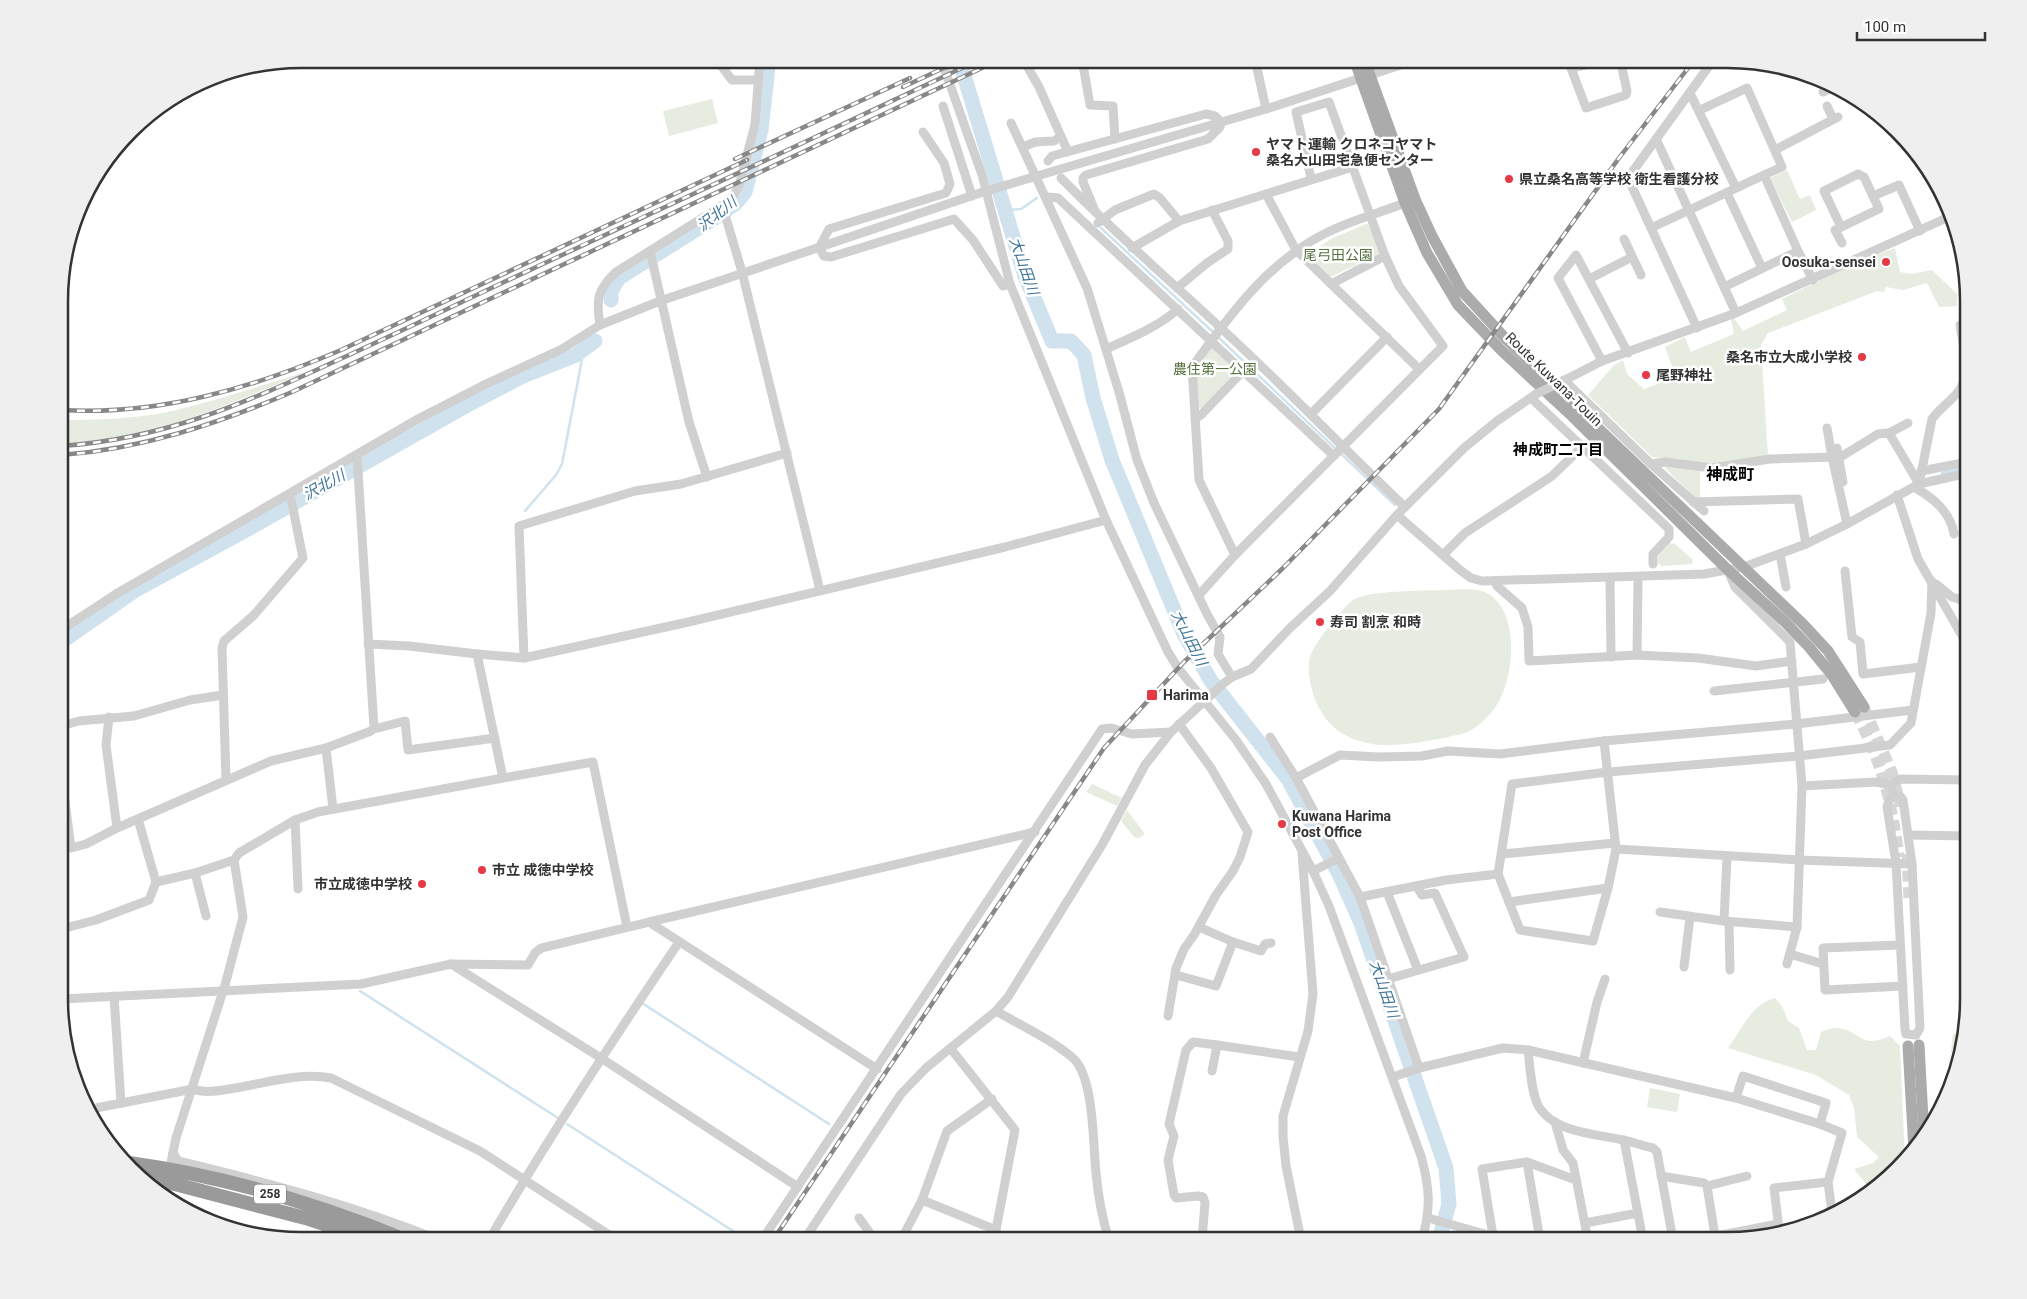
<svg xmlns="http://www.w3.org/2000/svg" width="2027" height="1299" font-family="Roboto,'Noto Sans JP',sans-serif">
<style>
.green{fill:#e6ecdf}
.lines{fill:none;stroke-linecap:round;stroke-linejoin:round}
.stream{stroke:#cfe2ee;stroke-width:2.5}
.river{stroke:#cfe2ee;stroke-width:15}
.major-tunnel{stroke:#d6d6d6;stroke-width:11;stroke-dasharray:11 5.5;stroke-linecap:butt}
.minor{stroke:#d0d0d0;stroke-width:9}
.major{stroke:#ababab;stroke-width:11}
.highway{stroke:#9a9a9a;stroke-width:14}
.rail-casing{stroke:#888;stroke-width:4.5}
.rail{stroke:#fff;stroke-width:2.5;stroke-dasharray:8;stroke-linecap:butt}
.minor-bridge{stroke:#d0d0d0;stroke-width:9}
.poi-dot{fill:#e63946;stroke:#fff;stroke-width:2}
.labels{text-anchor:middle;stroke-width:5;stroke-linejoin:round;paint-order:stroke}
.shield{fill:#fff;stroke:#707070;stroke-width:1}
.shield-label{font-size:12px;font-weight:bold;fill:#333}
.poi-label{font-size:14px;font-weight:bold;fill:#333;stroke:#fff;text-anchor:start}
.park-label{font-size:14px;fill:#56703f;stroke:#fff}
.street-label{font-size:14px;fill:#333;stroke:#fff}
.water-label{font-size:15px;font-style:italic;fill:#3f7597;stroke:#fff}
.neighbourhood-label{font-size:15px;font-weight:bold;fill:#000;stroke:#fff}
.quarter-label{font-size:16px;font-weight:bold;fill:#000;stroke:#fff}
.rim{fill:none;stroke:#333;stroke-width:2.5}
</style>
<rect width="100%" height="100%" fill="#fff"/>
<g class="green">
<path d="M712,99L718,123L669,136L663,111Z"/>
<path d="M1787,170L1800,199L1810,195L1816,210L1792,222L1770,178Z"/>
<path d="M1366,224L1371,225L1380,252L1378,255L1330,277L1306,255L1333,238Z"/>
<path d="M1895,248L1900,272L1911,274L1932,270L1957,294V306L1939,307L1927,283L1903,290L1886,287L1884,292L1877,291L1768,333L1761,345L1768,456L1712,464L1652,457L1588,395L1614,365L1623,360L1627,374L1644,389L1676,377L1665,347L1685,337L1691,352L1734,334L1731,320L1734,318L1743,331L1787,310L1782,299L1861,260Z"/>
<path d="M1211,347L1237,365L1236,371L1202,409L1198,407L1195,369Z"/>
<path d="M312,370C263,390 213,412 162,427C129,436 95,441 61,444V420C97,420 136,419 172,411C219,400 265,384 312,370Z"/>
<path d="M1666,466L1700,470V498H1695L1665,468Z"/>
<path d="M1669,543L1675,544L1693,560L1692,564L1661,566L1658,563V555Z"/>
<path d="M1447,590C1462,590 1481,586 1494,598C1518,620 1514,674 1499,701C1493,713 1479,727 1467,732C1462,735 1454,735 1449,737C1427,741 1404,746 1381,745C1366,744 1344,738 1333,726C1316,711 1305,679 1310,657C1313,645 1343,607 1353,600C1368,590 1426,591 1447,590Z"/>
<path d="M1092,784L1122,798L1117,806L1086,792Z"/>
<path d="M1127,810L1145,834L1139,838L1134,837L1121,821Z"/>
<path d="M1775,998L1783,1008L1788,1021L1799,1028L1807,1050H1816L1821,1032C1826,1030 1832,1028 1837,1028C1862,1030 1858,1050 1890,1036L1900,1046L1905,1161L1897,1170L1871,1190L1854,1169L1873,1163L1879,1157L1857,1137L1854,1108L1849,1095L1816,1075L1728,1048C1741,1031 1752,1003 1775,998Z"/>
<path d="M1964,1031L1956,1076L1951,1051L1953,1034Z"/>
<path d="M1650,1088L1680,1094L1677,1112L1647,1107Z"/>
</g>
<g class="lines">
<g class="stream">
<path d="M1006,210L1021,209L1037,198"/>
<path d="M1101,228L1214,333"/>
<path d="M1218,337L1395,505"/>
<path d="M1942,473L1968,468"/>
<path d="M525,511L556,475L562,464L584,349"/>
<path d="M360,991L558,1118"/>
<path d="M642,1003L829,1124"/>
<path d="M567,1124L747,1240"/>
</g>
<g class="river">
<path d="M959,59L1025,276L1052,341H1071L1084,355L1093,398L1112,460L1184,634L1211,681L1288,779L1339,874L1361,923L1446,1168L1449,1204L1439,1240"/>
<path d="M611,300V291L619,278L713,219L736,203L745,192L761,130L769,59"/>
<path d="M61,642L134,591L239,534L471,403L523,376L576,355L595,341"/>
</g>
<g class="major-tunnel">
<path d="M1864,707L1892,772L1901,806"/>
<path d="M1855,712C1880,758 1893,805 1899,857"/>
<path d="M1907,854L1909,898"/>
</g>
<g class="minor">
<path d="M716,59L732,80H758"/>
<path d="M760,59L755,124L739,186L733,196L720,207L726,218L742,272L820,590"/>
<path d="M941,59L982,175L1010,284L1106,520L1168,652L1178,668L1236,740L1266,784L1313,871L1329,906L1421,1156C1430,1188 1431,1208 1422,1240"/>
<path d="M1023,59L1039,87L1068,152"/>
<path d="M1082,59L1090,105L1113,106L1115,139"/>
<path d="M1255,59L1266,109"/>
<path d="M1570,59L1571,68L1586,108L1626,95L1627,91L1620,59"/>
<path d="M1571,68L1613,59"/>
<path d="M1823,92L1834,86"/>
<path d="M1690,93L1736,188"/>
<path d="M943,106L972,196"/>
<path d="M1827,106L1833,119"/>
<path d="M1700,110L1747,88L1782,167L1764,175"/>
<path d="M1011,123L1087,288L1119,392L1137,460L1154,503L1207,614L1220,637L1218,654L1232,677"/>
<path d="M923,132L944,163L950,184L946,193L829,229L819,248L824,256L831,257L954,219L973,240L1003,286L1010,284"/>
<path d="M1656,139L1736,313"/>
<path d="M1023,147L1035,142L1054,141L1060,137"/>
<path d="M1775,150L1838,117"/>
<path d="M1048,161L1052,156L1206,114L1215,116L1221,122L1220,127L1208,139L1086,175L1083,178V182L1095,211"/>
<path d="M1610,173L1628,178L1697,328"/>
<path d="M1030,178L1266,109L1419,59"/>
<path d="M1061,178C1113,231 1168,279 1222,329C1285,387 1343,448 1405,507"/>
<path d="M1628,178L1714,59"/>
<path d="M1727,193L1762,268"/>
<path d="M1266,194L1296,250L1419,369"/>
<path d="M1047,197L1058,198L1334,456"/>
<path d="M1098,223L1115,210L1154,194L1160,198L1179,221"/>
<path d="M1841,227L1824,191L1858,174L1864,177L1873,196L1899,185L1920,231"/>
<path d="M1651,228L1764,175L1798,251L1724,287"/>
<path d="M1624,239L1641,275"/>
<path d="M1842,243L1835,230L1879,209L1873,196"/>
<path d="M1132,248L1179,221L1353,167"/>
<path d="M650,251L689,422L707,477"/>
<path d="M1798,251L1813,280"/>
<path d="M1589,279L1632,257"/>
<path d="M1331,284L1385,256"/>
<path d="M1177,288L1207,263L1228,249V241L1212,210"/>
<path d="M600,325C596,300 597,290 616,272L720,207"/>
<path d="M1106,349C1131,338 1158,327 1178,309"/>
<path d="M1602,361L1558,278L1576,255L1628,353"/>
<path d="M1564,380L1651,464L1704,511"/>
<path d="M1559,383L1602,361L1736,313L1951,216"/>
<path d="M1531,398L1669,529V537L1653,554V564"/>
<path d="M1312,413L1387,337"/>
<path d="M1195,419L1202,414L1244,370"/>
<path d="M1827,428L1832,457L1847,524"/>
<path d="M1889,433L1908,423"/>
<path d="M1837,448L1843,482"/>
<path d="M1839,458L1878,434L1889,433L1919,484L1932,419C1939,409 1949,403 1957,393C1973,375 1963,347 1960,325L1968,324"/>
<path d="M1651,464L1665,462L1712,468L1770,459L1832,457"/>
<path d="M1921,471L1968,462"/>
<path d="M1914,487C1933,498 1950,511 1954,534"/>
<path d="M1897,495L1918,559L1968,646"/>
<path d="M1693,502L1798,499L1806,544"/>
<path d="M1397,515L1460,570L1471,578L1482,581L1704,574L1744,567L1806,544L1847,524L1919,484L1968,473"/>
<path d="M1780,554L1786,587"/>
<path d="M1235,555L1199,480L1192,367C1230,315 1268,261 1328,232C1354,219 1383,212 1410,201"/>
<path d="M1443,555L1465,533L1552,476L1582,447"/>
<path d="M1845,571L1852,637L1860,642L1863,674L1921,667"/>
<path d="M1610,578L1611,657"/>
<path d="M1495,581L1497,586L1522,608L1528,627L1529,661L1637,655L1698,658L1756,666L1792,661"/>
<path d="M1936,584L1952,597L1968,602"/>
<path d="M1199,595L1235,555L1443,346L1399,286L1385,256L1329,102L1296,112L1311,178"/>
<path d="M1960,600L1968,588"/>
<path d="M61,630L116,594L418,419L486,384L562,349L600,325L660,301L983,192"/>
<path d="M368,644L409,646L477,654"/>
<path d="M1637,655L1638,578"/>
<path d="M524,658L684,623L1005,547L1106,520"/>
<path d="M1714,691L1823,679"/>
<path d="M109,717L106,745L117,828"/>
<path d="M61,726L79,721L134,716L190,700L223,695"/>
<path d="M374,728H378L405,721L408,750L495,738"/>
<path d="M1270,737L1296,778L1360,897L1419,1068L1393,1077"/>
<path d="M326,748L333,809"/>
<path d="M61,770L71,848L86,844L117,828L271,761L326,748L371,731L374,728L357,455"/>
<path d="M1296,778L1340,755L1379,757L1422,756L1448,751L1500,754L1604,741L1796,724L1913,710"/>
<path d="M226,780L222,648L224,641L253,616L303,558L290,494"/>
<path d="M1802,786L1876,782L1891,785"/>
<path d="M1892,789L1891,785L1894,782L1901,779L1968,780"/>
<path d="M1894,796H1900L1903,800L1912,864L1920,1028L1916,1035L1906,1034L1905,1029L1896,863L1887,807L1889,800Z"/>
<path d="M138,819L156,882L195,873L234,860L239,853L295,820L318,812L503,778"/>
<path d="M295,820L298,889"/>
<path d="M1909,835L1968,836"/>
<path d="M1616,849L1799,860L1912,864"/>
<path d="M1502,854L1615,843"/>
<path d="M1727,856L1724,921L1797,927L1802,786L1790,642L1735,587L1729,573"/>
<path d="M1313,871L1339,858"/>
<path d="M195,873L206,916"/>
<path d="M1498,874L1520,930L1593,941L1608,888L1616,849L1604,741"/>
<path d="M1387,892L1418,970"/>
<path d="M1360,897L1446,880L1498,874L1512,784L1608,772L1799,756L1890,745L1911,723L1931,613L1932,581"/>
<path d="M1509,902L1608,888"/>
<path d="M1660,912L1724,921"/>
<path d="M649,922L1035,832"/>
<path d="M1729,923L1730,970"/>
<path d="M627,927L593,762L503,778L477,654L524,658L519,526L635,491L681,484L787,453"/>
<path d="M1199,927L1233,942L1261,951L1265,944L1271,943"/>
<path d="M61,929L96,920L149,900L156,882"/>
<path d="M1900,945L1823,948L1825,990L1903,986"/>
<path d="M1790,954L1823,964"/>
<path d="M451,964L601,1058L798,1187"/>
<path d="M1787,964L1797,927"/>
<path d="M1684,967L1690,917"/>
<path d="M1176,975L1216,986L1233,942"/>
<path d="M1388,979L1464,957L1435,893L1422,895L1417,887"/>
<path d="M114,996L121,1103"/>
<path d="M61,999L361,984L451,964L528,965L535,953L541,948L649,922L877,1069"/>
<path d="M996,1011C1020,1025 1054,1041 1074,1059C1094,1079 1093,1144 1096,1173C1098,1195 1102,1218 1109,1240"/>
<path d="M1168,1016L1176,968L1184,949L1194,935L1216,895L1233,871L1240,857L1248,832L1211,768L1179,724"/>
<path d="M951,1049L1015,1130L994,1240"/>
<path d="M1528,1050C1530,1065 1531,1094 1539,1107C1555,1133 1597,1134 1623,1140C1633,1142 1643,1146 1653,1148L1657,1152L1673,1240"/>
<path d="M1583,1063L1597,1002L1605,979"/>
<path d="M1419,1068L1503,1048L1528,1050L1736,1098L1820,1124L1842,1133L1828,1182L1832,1213"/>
<path d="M1212,1071L1217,1045L1299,1057"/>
<path d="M1736,1098L1743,1076L1826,1103L1820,1124"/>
<path d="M91,1109L193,1089C206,1094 222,1090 235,1088C266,1083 300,1072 331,1078L480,1151L617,1240"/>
<path d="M1555,1122L1563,1150L1573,1163L1588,1240"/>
<path d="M1624,1140L1643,1240"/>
<path d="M173,1153L178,1161C266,1182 355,1206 439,1240"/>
<path d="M1527,1162L1540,1240"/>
<path d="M1661,1176L1704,1183L1707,1186L1715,1236"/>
<path d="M1707,1186L1747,1176"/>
<path d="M166,1199L167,1182L176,1138L225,985L243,917L234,860"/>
<path d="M922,1200L996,1230"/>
<path d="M859,1218L872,1236L883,1240"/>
<path d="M1428,1218L1506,1240"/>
<path d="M1585,1223L1638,1213"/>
<path d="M1779,1229L1774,1188L1828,1182"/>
<path d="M1493,1236L1482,1169L1527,1162L1576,1180"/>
<path d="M489,1240C548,1138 613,1040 679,942"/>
<path d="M762,1240L1102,729L1111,728L1132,734L1171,732"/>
<path d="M804,1240L901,1094L926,1068L996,1011L1008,997L1102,845L1145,765L1171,732L1224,683L1232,677L1251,669L1290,628L1330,591L1397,515L1464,448L1497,421L1536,394"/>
<path d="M901,1240L922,1200L947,1131L992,1099"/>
<path d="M1049,1240H1065"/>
<path d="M1202,1240L1205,1203L1203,1197L1198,1196L1176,1198L1174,1195L1168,1160L1174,1136L1169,1124L1186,1050L1193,1042L1217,1045"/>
<path d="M1301,1240L1286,1166L1283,1136V1116L1308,1031L1313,994L1302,854"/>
<path d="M1696,1240L1778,1224"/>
</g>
<g class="major">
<path d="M1354,59L1405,203L1427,253L1458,305L1501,350L1572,416L1728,570L1785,622L1809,647L1832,675L1855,712"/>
<path d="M1364,59L1415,199L1432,236L1462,291L1504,337L1578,409L1803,624L1828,651L1864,707"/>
<path d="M1919,1045L1924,1137"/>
<path d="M1908,1046L1914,1150"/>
</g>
<g class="highway">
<path d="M129,1163C224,1176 317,1204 406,1240"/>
<path d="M145,1179L167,1182L309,1219L373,1240"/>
</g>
<g class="rail-casing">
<g id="rail">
<path d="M903,87L963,59"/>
<path d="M735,159L910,78"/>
<path d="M61,410C158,416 253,388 341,350L747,160"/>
<path d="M61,446C165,439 245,403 338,360C393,335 447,309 502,283C661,208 822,135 981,59"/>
<path d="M61,455C142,449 217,424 292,392L1001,59"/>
<path d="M773,1240L1104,748L1184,662L1282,569L1439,409L1619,158L1695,59"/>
</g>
</g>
<use href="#rail" class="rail"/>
<g class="minor-bridge">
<path d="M983,192L1030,178"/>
<path d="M1536,394L1559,383"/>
</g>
</g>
<g class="poi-dot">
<circle cx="1256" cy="152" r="5"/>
<circle cx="1509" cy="179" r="5"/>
<circle cx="1886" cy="262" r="5"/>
<circle cx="1862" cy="357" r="5"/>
<circle cx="1646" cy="375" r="5"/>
<circle cx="1320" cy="622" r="5"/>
<rect x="1146" y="689" width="12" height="12" rx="2.5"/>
<circle cx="1282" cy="824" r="5"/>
<circle cx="482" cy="870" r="5"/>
<circle cx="422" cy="884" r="5"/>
</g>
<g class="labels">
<rect class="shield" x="254" y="1184.5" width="32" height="19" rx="4"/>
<g class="shield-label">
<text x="270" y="1198">258</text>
</g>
<g class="poi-label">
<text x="1266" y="149">ヤマト運輸 クロネコヤマト<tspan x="1266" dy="16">桑名大山田宅急便センター</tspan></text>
<text x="1519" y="184">県立桑名高等学校 衛生看護分校</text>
<text x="1876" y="267" text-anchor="end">Oosuka-sensei</text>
<text x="1852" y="362" text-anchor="end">桑名市立大成小学校</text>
<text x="1656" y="380">尾野神社</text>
<text x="1330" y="627">寿司 割烹 和時</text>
<text x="1163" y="700">Harima</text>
<text x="1292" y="821">Kuwana Harima<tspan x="1292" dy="16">Post Office</tspan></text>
<text x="492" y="875">市立 成徳中学校</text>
<text x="412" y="889" text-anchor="end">市立成徳中学校</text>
</g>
<g class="park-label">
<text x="1338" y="260">尾弓田公園</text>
<text x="1215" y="374">農住第一公園</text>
</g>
<g class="street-label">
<text transform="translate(1554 379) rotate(44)" y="5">Route Kuwana-Touin</text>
</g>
<g class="water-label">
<text transform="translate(717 214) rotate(-38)" y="5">沢北川</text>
<text transform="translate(1024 266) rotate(71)" y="5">大山田川</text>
<text transform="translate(324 485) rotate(-29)" y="5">沢北川</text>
<text transform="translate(1189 638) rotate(63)" y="5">大山田川</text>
<text transform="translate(1384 989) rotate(71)" y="5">大山田川</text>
</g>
<g class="neighbourhood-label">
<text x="1558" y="455">神成町二丁目</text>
</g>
<g class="quarter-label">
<text x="1730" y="480">神成町</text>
</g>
</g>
<path d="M0 0H2027V1299H0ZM301 68H1727A233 233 0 0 1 1960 301V999A233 233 0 0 1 1727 1232H301A233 233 0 0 1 68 999V301A233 233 0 0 1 301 68Z" fill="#efefef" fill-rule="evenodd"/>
<path class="rim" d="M301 68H1727A233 233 0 0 1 1960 301V999A233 233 0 0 1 1727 1232H301A233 233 0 0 1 68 999V301A233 233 0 0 1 301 68Z"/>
<path d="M1857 32v8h128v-8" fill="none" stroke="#333333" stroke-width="2.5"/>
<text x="1864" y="32" font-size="15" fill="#333333" stroke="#ffffff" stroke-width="4" paint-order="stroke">100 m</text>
</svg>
